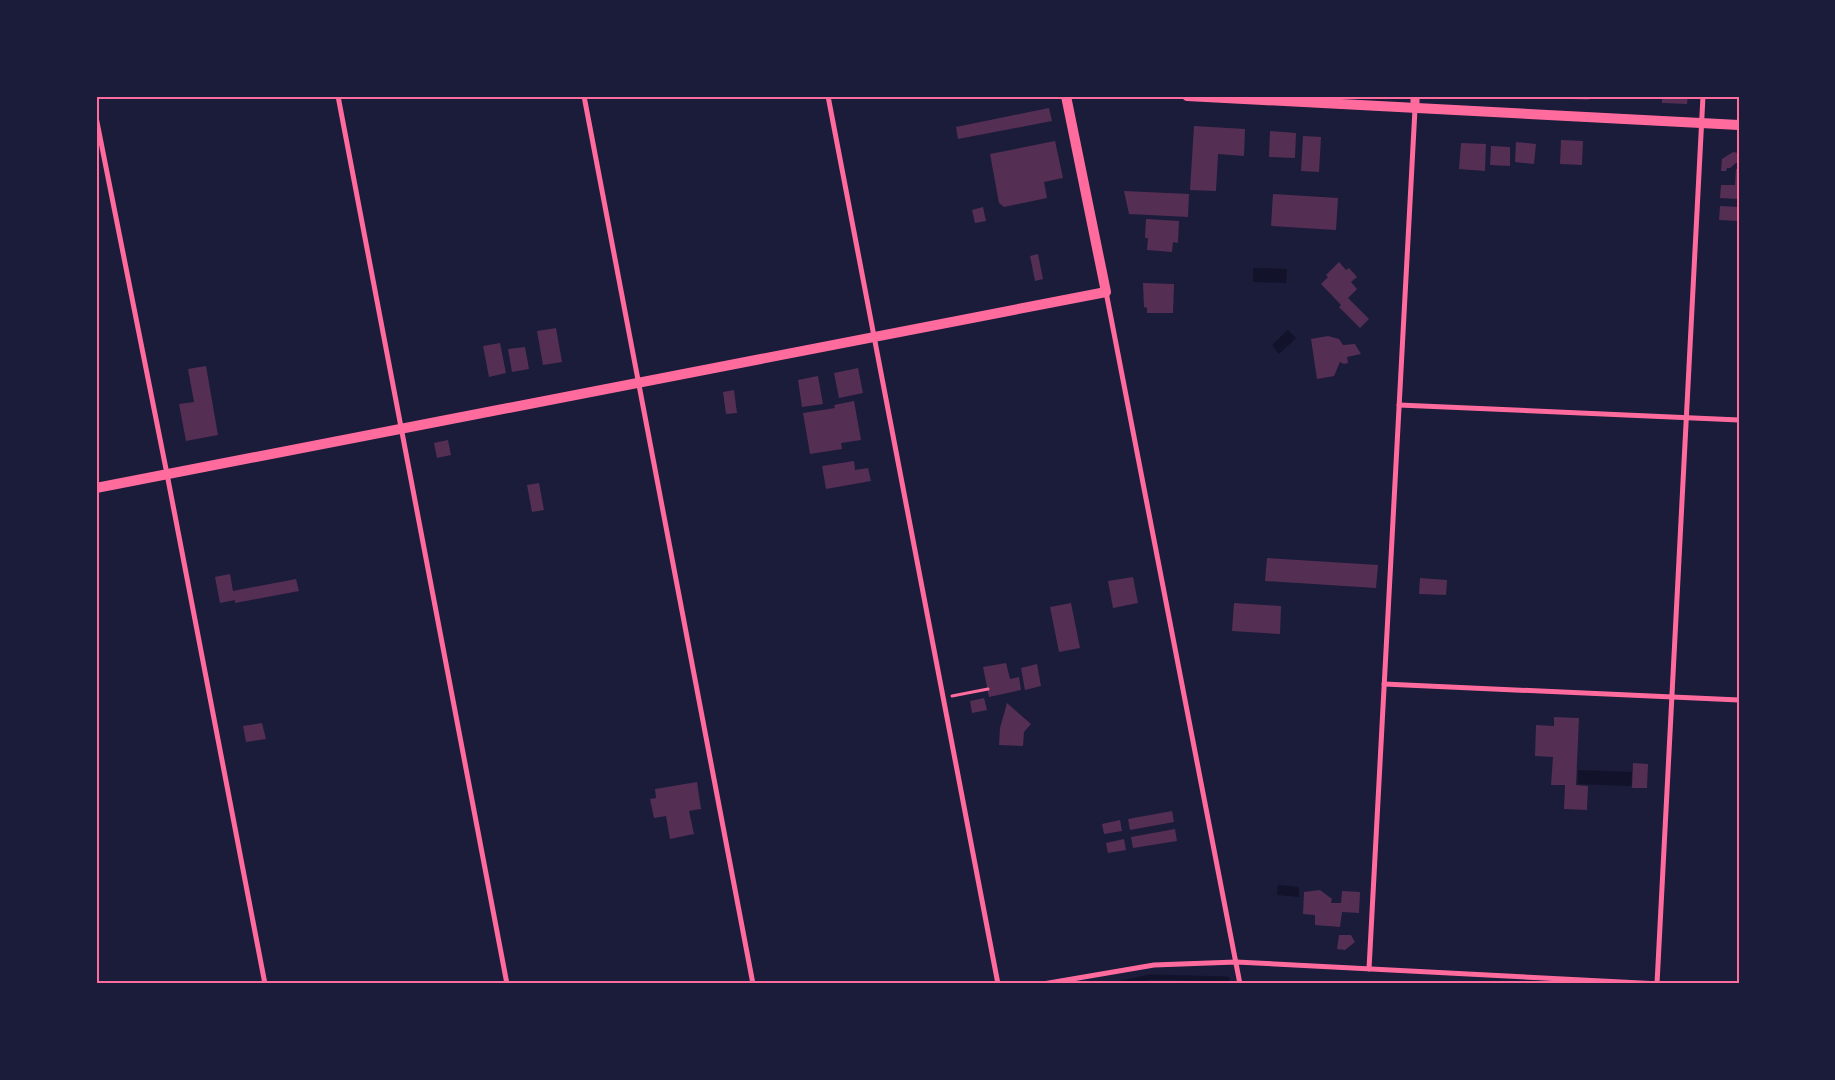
<svg xmlns="http://www.w3.org/2000/svg" width="1835" height="1080" font-family="Figtree,sans-serif">
<style>
.water{fill:#12122b}
.lines{fill:none;stroke-linecap:round;stroke-linejoin:round}
.stream{stroke:#12122b;stroke-width:5}
.building{fill:#542f53}
.path{stroke:#ff6b9d;stroke-width:3}
.minor{stroke:#ff6b9d;stroke-width:5}
.tertiary{stroke:#ff6b9d;stroke-width:9}
.secondary{stroke:#ff6b9d;stroke-width:10}
.neatline{fill:none;stroke:#ff6b9d;stroke-width:2}
</style>
<rect width="100%" height="100%" fill="#1b1b3a"/>
<g class="water">
<path d="M1253,268L1287,269L1286,283L1253,282Z"/>
<path d="M1288,330L1296,338L1279,354L1272,345Z"/>
<path d="M1578,770L1632,772L1631,786L1578,784Z"/>
<path d="M1278,885L1299,887V897L1277,895Z"/>
</g>
<g class="lines">
<path class="stream" d="M1118,984L1150,977L1227,979"/>
</g>
<g class="building">
<path d="M1554,96H1589V100L1553,98Z"/>
<path d="M1662,96H1688L1687,104L1662,103Z"/>
<path d="M1049,108L1052,121L958,139L956,127Z"/>
<path d="M1194,126L1245,129L1244,156L1218,154L1216,191L1190,190Z"/>
<path d="M1270,131L1296,133L1295,158L1269,157Z"/>
<path d="M1303,136L1321,137L1319,172L1301,171Z"/>
<path d="M1561,140L1583,141L1582,165L1560,164Z"/>
<path d="M1055,141L1063,178L1044,182L1047,198L1004,207L999,203L990,154Z"/>
<path d="M1516,142L1536,144L1534,164L1515,162Z"/>
<path d="M1461,143L1486,144L1485,171L1459,169Z"/>
<path d="M1491,146L1510,147V166L1490,165Z"/>
<path d="M1733,152L1739,153V163H1736L1730,168H1727L1726,171H1721L1722,159Z"/>
<path d="M1736,169H1739V199L1720,198L1721,185H1735Z"/>
<path d="M1124,191L1189,194L1188,217L1129,214Z"/>
<path d="M1273,194L1338,198L1336,230L1271,226Z"/>
<path d="M1720,206L1739,207V221L1719,220Z"/>
<path d="M983,207L986,221L975,223L972,210Z"/>
<path d="M1146,219L1179,221L1178,243L1173,242L1172,252L1147,250L1148,238H1145Z"/>
<path d="M1038,254L1043,279L1035,281L1030,256Z"/>
<path d="M1339,262L1346,270L1349,268L1357,277L1351,282L1357,289L1348,298L1369,319L1360,328L1339,307L1341,305L1321,284L1328,277L1326,275Z"/>
<path d="M1143,283L1174,284L1173,313H1147V308L1144,307Z"/>
<path d="M556,328L562,362L543,365L537,331Z"/>
<path d="M1328,336L1339,339L1343,345L1355,344L1361,354L1347,357L1348,363L1344,364L1340,362L1334,376L1317,379L1311,339Z"/>
<path d="M500,343L506,373L489,377L483,346Z"/>
<path d="M525,347L529,369L512,372L508,349Z"/>
<path d="M206,366L218,435L186,441L179,404L194,402L188,369Z"/>
<path d="M858,368L863,393L839,398L834,373Z"/>
<path d="M818,376L823,404L802,407L798,380Z"/>
<path d="M734,390L737,413L726,414L723,392Z"/>
<path d="M854,401L861,440L841,443L842,449L810,454L803,413L835,408L834,405Z"/>
<path d="M448,440L451,455L437,458L434,443Z"/>
<path d="M854,461L855,470L868,468L871,481L826,489L822,466Z"/>
<path d="M539,483L544,510L532,512L527,485Z"/>
<path d="M1267,558L1378,565L1376,588L1265,581Z"/>
<path d="M230,574L233,591L296,579L299,591L235,603V600L220,603L215,577Z"/>
<path d="M1133,577L1138,603L1113,608L1108,581Z"/>
<path d="M1420,578L1447,580L1446,595L1419,594Z"/>
<path d="M1071,603L1080,648L1059,652L1050,607Z"/>
<path d="M1234,603L1281,606L1280,634L1232,631Z"/>
<path d="M1006,663L1010,679L1019,677L1021,690L989,697L983,667Z"/>
<path d="M1037,664L1041,686L1025,690L1021,668Z"/>
<path d="M984,698L987,710L972,713L970,701Z"/>
<path d="M1007,703L1031,724L1024,732L1023,746L999,745L1000,728Z"/>
<path d="M1554,717L1579,718L1576,785L1588,786L1587,810L1564,809L1565,785H1551L1553,757L1535,756L1536,725L1554,726Z"/>
<path d="M262,723L266,739L246,742L243,726Z"/>
<path d="M1633,763L1648,764L1647,788H1632Z"/>
<path d="M697,782L701,809L689,811L694,834L670,839L666,816L654,818L650,799L656,798L655,789Z"/>
<path d="M1172,811L1174,822L1130,830L1128,819Z"/>
<path d="M1120,820L1122,831L1104,834L1102,824Z"/>
<path d="M1175,829L1177,841L1133,848L1131,837Z"/>
<path d="M1124,839L1126,850L1108,853L1106,843Z"/>
<path d="M1320,890L1332,899L1331,903H1341L1342,891L1360,892L1359,913L1342,912L1340,927L1315,925V915L1303,914L1304,892Z"/>
<path d="M1339,935H1351L1355,942L1345,950L1337,949Z"/>
</g>
<g class="lines">
<path class="path" d="M952,696L988,689"/>
<g class="minor">
<path d="M338,96L507,984"/>
<path d="M584,96L753,984"/>
<path d="M828,96L998,984"/>
<path d="M96,117L167,474L265,984"/>
<path d="M1106,292L1240,984"/>
<path d="M1399,405L1739,420"/>
<path d="M1384,684L1739,700"/>
<path d="M1369,969L1415,109"/>
<path d="M1043,984L1154,965L1236,962L1660,984"/>
<path d="M1657,984L1703,96"/>
</g>
<path class="tertiary" d="M1415,109V96"/>
<g class="secondary">
<path d="M1187,96L1739,125"/>
<path d="M96,488L1106,292L1066,96"/>
</g>
</g>
<rect width="1835" height="1080" fill="none" stroke="#1b1b3a" stroke-width="195"/>
<rect x="98" y="98" width="1640" height="884" class="neatline"/>
</svg>
